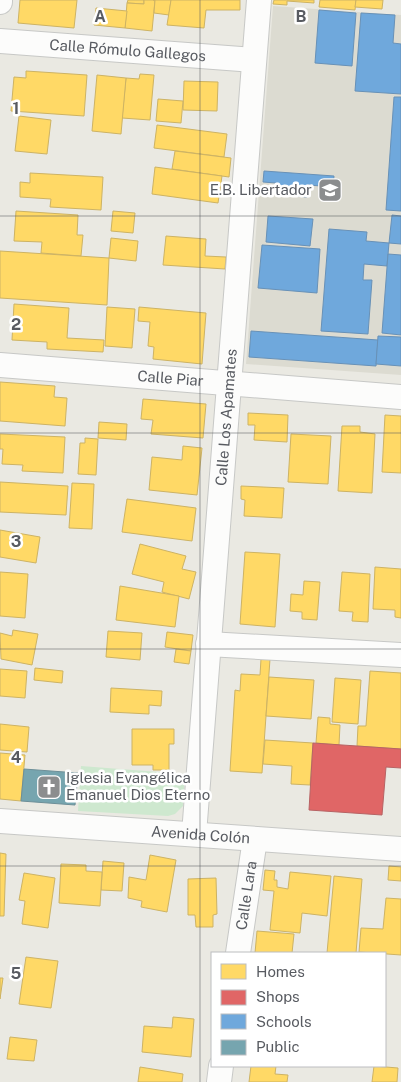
<svg xmlns="http://www.w3.org/2000/svg" width="401" height="1082" font-family="'Public Sans',sans-serif">
<style>
.education{fill:#dcdbd1}
.green{fill:#cee8cf}
.homes{fill:#ffd966;stroke:#cdb364}
.shops{fill:#e06666;stroke:#b76364}
.schools{fill:#6fa8dc;stroke:#6891b7}
.public{fill:#76a5af;stroke:#6d8f98}
.lines{fill:none;stroke-linecap:round;stroke-linejoin:round}
.street-casing{stroke:#c7c8c6;stroke-width:26}
.street{stroke:#fcfcfb;stroke-width:24}
.grid{fill:none;stroke:#585b61;stroke-width:1;stroke-opacity:0.55}
.labels{text-anchor:middle;stroke-width:5;stroke-linejoin:round;paint-order:stroke}
.street-label{font-size:15px;fill:#585b61;stroke:#fff}
.poi-label{font-size:15px;fill:#585b61;stroke:#fff;text-anchor:end}
.grid-label{font-size:16px;text-anchor:middle;font-weight:bold;fill:#585b61;stroke:#fff;stroke-width:5;stroke-linejoin:round;paint-order:stroke}
</style>
<rect width="100%" height="100%" fill="#eae9e2"/>
<path class="education" d="M273,6L401,15V375L246,364Z"/>
<path class="green" d="M81,766L185,774L183,806L175,814L168,816L78,811Z"/>
<g class="homes">
<path d="M20,0H77L74,28L18,23Z"/>
<path d="M128,0H144V4L127,3Z"/>
<path d="M144,0H155L152,31L125,28L127,3L144,4Z"/>
<path d="M153,0H171L169,15L154,13L155,0Z"/>
<path d="M171,0H240V10H206L204,28L167,25Z"/>
<path d="M274,0H314V3L287,1V5L273,4Z"/>
<path d="M320,0H356L355,10L319,7Z"/>
<path d="M356,0H383L382,9L355,7Z"/>
<path d="M96,8L127,11L125,28L94,25Z"/>
<path d="M26,71L87,75L84,116L11,111L14,77L26,78Z"/>
<path d="M140,74L154,75L150,120L122,118L126,78L139,79Z"/>
<path d="M97,75L126,78L121,134L92,131Z"/>
<path d="M184,81L218,82L217,111L183,110Z"/>
<path d="M158,99L183,101L181,123L156,121Z"/>
<path d="M19,116L51,120L47,154L15,151Z"/>
<path d="M157,125L227,134L224,157L154,148Z"/>
<path d="M175,151L231,158L229,177L172,169Z"/>
<path d="M155,167L222,176L218,203L152,194Z"/>
<path d="M30,173L103,177L101,210L50,207L51,199L20,197V182L30,183Z"/>
<path d="M16,211L78,215L77,235H83L81,256L41,253L42,242L14,241Z"/>
<path d="M113,211L135,213L133,233L111,231Z"/>
<path d="M166,236L206,239L205,256L226,257L225,269L163,265Z"/>
<path d="M111,238L138,241L136,261L109,258Z"/>
<path d="M0,251L109,258L107,305L0,298Z"/>
<path d="M14,304L69,308L67,338L104,340L103,352L47,349V342L12,340Z"/>
<path d="M107,307L135,309L132,348L105,346Z"/>
<path d="M139,307L206,313L202,364L153,359L154,347L148,346L150,322L138,321Z"/>
<path d="M0,382L55,386L54,397L67,398L65,426L0,421Z"/>
<path d="M143,399L206,404L203,438L151,434L153,420L141,419Z"/>
<path d="M248,413L288,415L287,442L254,440L255,425H248Z"/>
<path d="M385,415L401,416V473L382,472Z"/>
<path d="M99,422L127,424L126,440L98,438Z"/>
<path d="M342,426H360V432L375,434L372,493L338,491Z"/>
<path d="M0,434L65,437L63,473L22,471L23,465L2,464L3,449H0Z"/>
<path d="M291,434L331,436L328,484L288,482Z"/>
<path d="M85,438L98,439L96,475L78,474L80,443H85Z"/>
<path d="M183,446L202,448L197,495L149,490L152,457L182,460Z"/>
<path d="M0,482L68,486L66,515L0,512Z"/>
<path d="M72,483L94,484L92,529L69,528Z"/>
<path d="M241,486L284,488L282,518L244,516L245,500L241,499Z"/>
<path d="M127,499L196,508L192,541L122,532Z"/>
<path d="M0,530L40,537L36,563L0,557Z"/>
<path d="M140,544L186,556L182,569L196,572L189,599L162,592L164,582L132,574Z"/>
<path d="M245,552L280,554L275,627L240,624Z"/>
<path d="M375,567L401,569V618L395,617V610L373,609Z"/>
<path d="M0,572L28,574L25,618L0,616Z"/>
<path d="M342,572L370,574L368,622L352,621L353,612L339,611Z"/>
<path d="M304,581L320,582L317,620L302,619V612L290,611L291,594L303,595Z"/>
<path d="M120,586L179,596L175,627L116,620Z"/>
<path d="M13,630L38,634L32,665L1,659L0,633L12,636Z"/>
<path d="M108,631L142,633L140,660L106,657Z"/>
<path d="M167,632L193,635L191,651L165,647Z"/>
<path d="M176,649L191,651L189,664L174,662Z"/>
<path d="M261,659H270L262,773L230,771L235,690L240,691L241,674L260,675Z"/>
<path d="M35,668L63,671L62,683L34,680Z"/>
<path d="M0,669L27,671L25,698L0,696Z"/>
<path d="M370,671L401,673V749L357,746L358,726H366Z"/>
<path d="M269,677L314,680L311,719L266,716Z"/>
<path d="M335,678L361,680L358,724L332,722Z"/>
<path d="M111,688L162,691L161,706L149,705V714L110,712Z"/>
<path d="M318,717L330,718V724L340,725L339,745L316,743Z"/>
<path d="M0,724L29,727L27,752L0,750Z"/>
<path d="M132,729H174V744H169V770H153V765H132Z"/>
<path d="M265,740L313,743L310,785L291,784L292,766L263,764Z"/>
<path d="M0,753L25,755L21,801L0,799Z"/>
<path d="M0,853L6,854L4,916H0Z"/>
<path d="M150,855L176,860L167,912L141,907L142,901L128,898L129,877L146,880Z"/>
<path d="M103,861L124,863L122,891L101,890Z"/>
<path d="M61,864L86,865V871L102,872L100,906L59,903Z"/>
<path d="M389,866L401,867V881L388,880Z"/>
<path d="M265,870L275,871L274,880H277V887L288,889L290,872L331,876L327,916L302,913L300,933L270,930L274,891L263,890Z"/>
<path d="M24,873L55,878L48,928L22,924L25,901L19,900Z"/>
<path d="M334,876L362,879L356,953H327Z"/>
<path d="M216,878L217,914L213,915V927H196L195,915H188V879Z"/>
<path d="M386,898L401,899V955L359,952L361,928L383,929Z"/>
<path d="M257,931L294,934L292,953H255Z"/>
<path d="M26,957L58,961L51,1008L19,1004Z"/>
<path d="M0,978H3L0,999Z"/>
<path d="M173,1017L194,1019L191,1057L142,1052L144,1026L172,1028Z"/>
<path d="M10,1037L37,1040L34,1061L7,1059Z"/>
<path d="M251,1066H276L275,1074L288,1075L287,1082H249Z"/>
<path d="M374,1066L398,1068L397,1082H372Z"/>
<path d="M140,1067L183,1074L182,1082H138Z"/>
</g>
<path class="shops" d="M313,743L401,749V768L386,767L382,815L309,810Z"/>
<g class="schools">
<path d="M319,10L356,13L352,66L315,63Z"/>
<path d="M361,13L395,15L393,43L401,44V94L355,91Z"/>
<path d="M394,97H401V211L386,210Z"/>
<path d="M264,171L334,176L332,199L320,198L321,186L308,185L307,197L275,194L276,183L263,182Z"/>
<path d="M392,215L401,216V244L389,243Z"/>
<path d="M268,216L313,219L310,246L266,242Z"/>
<path d="M329,229L367,232L366,241L389,243L387,266L364,264L363,280H372L368,334L321,331Z"/>
<path d="M262,245L320,249L317,293L258,288Z"/>
<path d="M388,254L401,255V335L382,333Z"/>
<path d="M251,331L378,340L376,366L249,357Z"/>
<path d="M378,336L401,337V366L376,364Z"/>
</g>
<path class="public" d="M24,769L78,773L75,805L21,801Z"/>
<g class="lines">
<g class="street-casing">
<g id="street">
<path d="M0,2V0"/>
<path id="s1" d="M0,41L254,60"/>
<path id="s2" d="M0,365L401,397"/>
<path d="M208,644L401,655"/>
<path id="s3" d="M0,821L401,849"/>
<path id="s4" d="M194,834L259,0"/>
<path id="s5" d="M238,953L255,839"/>
<path d="M219,1082L221,1066"/>
</g>
</g>
<use href="#street" class="street"/>
</g>
<path class="grid" d="M200,0V1082M0,216H401M0,433H401M0,649H401M0,866H401"/>
<defs>
<g id="school-square" transform="scale(1.25)"><rect x="-9" y="-9" width="18" height="18" rx="4" fill="#8b8d8e" stroke="#fff"/><path d="M0-5L7-2L0 1L-7-2ZM-4 1L0 2.5L4 1V4Q0 6-4 4Z" fill="#fff"/></g>
<g id="church-square" transform="scale(1.25)"><rect x="-9" y="-9" width="18" height="18" rx="4" fill="#8b8d8e" stroke="#fff"/><path d="M-1.2-6h2.4v3.5h3.3v2.4h-3.3V6h-2.4V-.1h-3.3v-2.4h3.3Z" fill="#fff"/></g>
</defs>
<g fill-rule="evenodd">
<use href="#school-square" x="330" y="190"/>
<use href="#church-square" x="49" y="787"/>
</g>
<g class="labels">
<g class="street-label">
<text dy="5" stroke="none"><textPath href="#s1" startOffset="128">Calle Rómulo Gallegos</textPath></text>
<text dy="5" stroke="none"><textPath href="#s2" startOffset="171">Calle Piar</textPath></text>
<text dy="5" stroke="none"><textPath href="#s4" startOffset="418">Calle Los Apamates</textPath></text>
<text dy="5" stroke="none"><textPath href="#s3" startOffset="201">Avenida Colón</textPath></text>
<text dy="5" stroke="none"><textPath href="#s5" startOffset="58">Calle Lara</textPath></text>
</g>
<g class="poi-label">
<text x="312" y="195">E.B. Libertador</text>
<text x="66" y="783" text-anchor="start">Iglesia Evangélica<tspan x="66" dy="17">Emanuel Dios Eterno</tspan></text>
</g>
</g>
<g class="grid-label">
<text x="100" y="22">A</text>
<text x="301" y="22">B</text>
<text x="16" y="114">1</text>
<text x="16" y="330">2</text>
<text x="16" y="547">3</text>
<text x="16" y="763">4</text>
<text x="16" y="979">5</text>
</g>
<rect x="211" y="952" width="175" height="115" fill="#ffffff" stroke="#bcbdc0"/>
<rect x="221" y="964" width="25" height="15" fill="#ffd966" stroke="#bcbdc0"/>
<text x="256" y="977" font-size="15" fill="#585b61">Homes</text>
<rect x="221" y="990" width="25" height="15" fill="#e06666" stroke="#bcbdc0"/>
<text x="256" y="1002" font-size="15" fill="#585b61">Shops</text>
<rect x="221" y="1014" width="25" height="15" fill="#6fa8dc" stroke="#bcbdc0"/>
<text x="256" y="1027" font-size="15" fill="#585b61">Schools</text>
<rect x="221" y="1040" width="25" height="15" fill="#76a5af" stroke="#bcbdc0"/>
<text x="256" y="1052" font-size="15" fill="#585b61">Public</text>
</svg>
